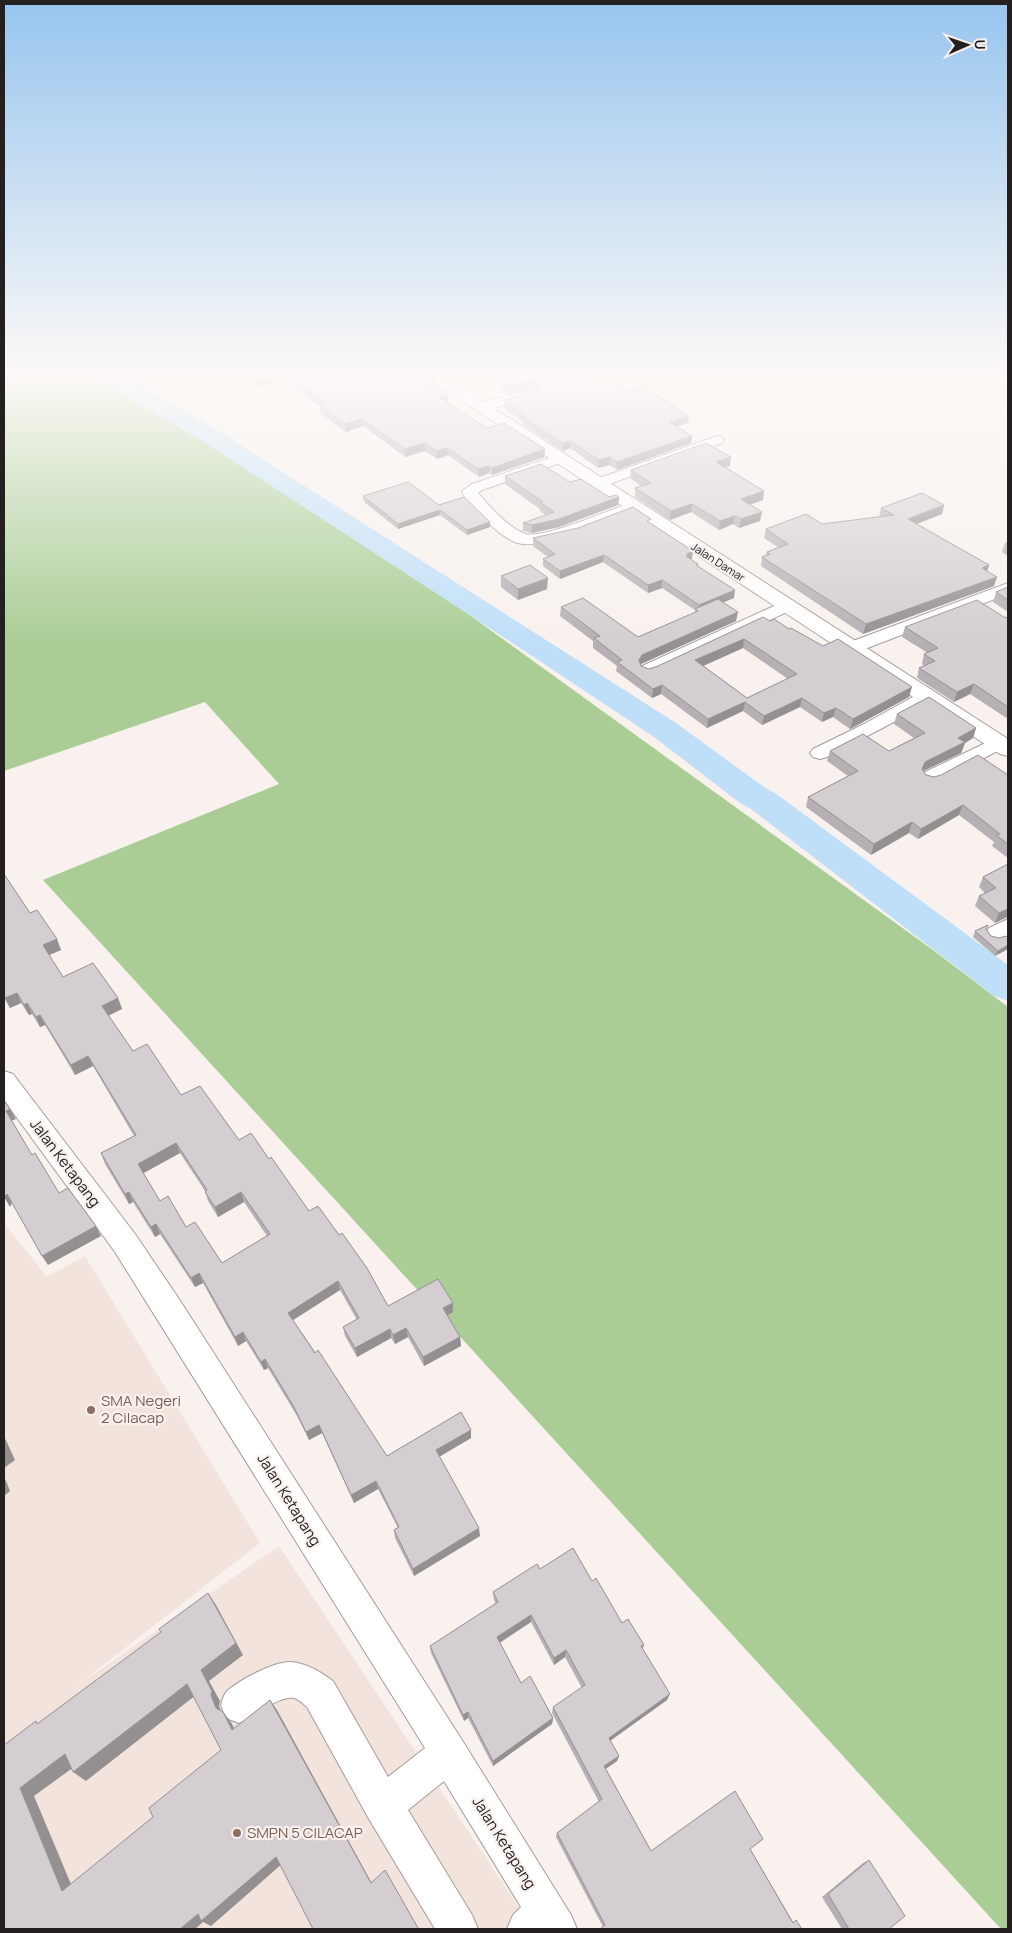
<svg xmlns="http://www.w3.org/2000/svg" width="1012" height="1933" font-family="Manrope,sans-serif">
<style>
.built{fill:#f2e4dc}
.green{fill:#a9cd95}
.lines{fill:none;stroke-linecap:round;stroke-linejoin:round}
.river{fill:#bfdff8;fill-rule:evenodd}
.street-casing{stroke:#a49d9a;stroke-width:2}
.secondary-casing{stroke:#a49d9a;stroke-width:2}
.street{fill:#fff;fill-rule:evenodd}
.secondary{fill:#fff;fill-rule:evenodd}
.wall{fill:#b6b0b4;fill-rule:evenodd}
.shaded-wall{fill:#949092}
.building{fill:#d4cdd1;stroke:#949092;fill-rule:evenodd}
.education-dot{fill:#8d6e63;stroke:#f8f1ed;stroke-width:2}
.labels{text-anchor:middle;stroke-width:4.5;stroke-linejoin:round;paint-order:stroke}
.far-street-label{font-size:11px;fill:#23201f;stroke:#f8f1ed}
.near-street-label{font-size:15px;fill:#23201f;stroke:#f8f1ed}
.near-education-label{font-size:15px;fill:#785e54;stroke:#f8f1ed;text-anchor:start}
</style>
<rect width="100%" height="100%" fill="#f8f1ed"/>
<path class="built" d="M4,1223L47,1277L85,1256L260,1543L75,1687L279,1546L533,1929H4Z"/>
<path class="green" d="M4,373H89L316,504L933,950L1008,1007V1929H1001L43,880L279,784L205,702L4,771Z"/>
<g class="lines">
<path class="river" d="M90,373H117L217,430L676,723L764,787L775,793L1008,965V1001L994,996L751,809L740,803L654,737L523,650L201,440L93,378Z"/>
<g class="street-casing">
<g id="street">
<path d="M531,390L538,394L536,397L481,411L474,407L476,404Z"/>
<path d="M717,436L722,437L724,440L722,443L604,486H594L591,483L594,480Z"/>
<path d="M561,454L566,455L568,458L566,461L482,490L478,493L479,494C491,508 506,525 523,533C539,542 612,508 634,502L640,504L642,507L640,510C612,520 541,553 515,542C499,536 474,510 464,496L462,491L472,484Z"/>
<path d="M1008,583V594L857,652L851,653L845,652L842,648L845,644Z"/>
<path d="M785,601L791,602L794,606L791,610L656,674L649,676L642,674L640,670L642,666Z"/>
<path d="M927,691L934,693L937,697L934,701L827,757L820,759L813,757L810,753L813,749L864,724L920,693Z"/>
<path d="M998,737L1005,739L1008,743L1005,747L937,783L930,785L923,783L920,778L923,773Z"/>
<path d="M1008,919V938L997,942L989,940L985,934L989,928Z"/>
<path d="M4,1071L13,1074L135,1234L179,1299L462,1740L571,1915L577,1929H507L513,1915L521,1907L444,1781L408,1810L472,1915L478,1929H435L369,1819L307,1707C303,1704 299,1699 294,1698C279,1695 254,1717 239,1723L226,1718L221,1705C222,1701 224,1694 227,1691C240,1680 274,1661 291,1662C306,1663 321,1672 333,1681L388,1777L425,1748L115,1252L4,1100Z"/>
</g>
</g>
<g class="secondary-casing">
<path id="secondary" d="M420,373H439L1008,739V756L1000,754Z"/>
</g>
<use href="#street" class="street"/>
<use href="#secondary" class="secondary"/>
</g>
<g class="wall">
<path d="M240,373H427L437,379V387H435L448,403L487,428L545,449L544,457L492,475L489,473L479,477L448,455L437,459L425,451L405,457L363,426L346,432L320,413V406L283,380L259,387Z"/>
<path d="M442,373H575L587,381L623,389L688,423L677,427L692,436L691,443L617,470L609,465L598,468L570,448L563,451L523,425V422L504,408V400L537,391L532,388L509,394L485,375L457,382Z"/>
<path d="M730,466L725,467L764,491L763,500L749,505L760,521L739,528L733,524L719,530L691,512L670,520L635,497V488L641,486L630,478L631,470Z"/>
<path d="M505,476L570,482L609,497H619L618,505L559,527L532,533L523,531V523L546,515L540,511V509L505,484Z"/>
<path d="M363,496L439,505L490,522V527L467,535L440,515L398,529L364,502Z"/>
<path d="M944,505L942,514L917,524L989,565L987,571L994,586L863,634L761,566L762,557L766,555L767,552L778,547L764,538L766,529L822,524L879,517L881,508Z"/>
<path d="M651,523L692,559H691L698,566L734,598L723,602L736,621L641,664V666L649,669L658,666L770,621L789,629L909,697L850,729L833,717L822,722L800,707L762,725L743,711L707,728L661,694L652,698L616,671L617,666L593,648V641L560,616L561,607L638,637L695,613V610L662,588L648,593L603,562L560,579L543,566V559L548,557L533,546V538ZM743,648L788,679L747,698L703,666Z"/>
<path d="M1008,542V556L1002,552L1005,543Z"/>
<path d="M501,576L547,589L518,600L501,587Z"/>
<path d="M1008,587V612L993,602L996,592Z"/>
<path d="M1004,617L1008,618V719L970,694L954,702L917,678L919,668L925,666L922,664L924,654L928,653L902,637L905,627Z"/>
<path d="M897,714L976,728L973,738L965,743L961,753L923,771L926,775L934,777L1008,775V858L992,846L994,842L959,815L918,839L909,833L871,855L806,807L808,797L848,776L827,761L830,751H889L914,738L894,724Z"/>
<path d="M1008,864V918L1007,917L995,923L975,906L979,896L985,893L979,887L983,877Z"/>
<path d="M4,874L30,913L61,950L49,955L63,977L118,998L122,1009L108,1015L133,1051L181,1095L239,1140L269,1159L309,1211L388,1306L453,1303V1312L447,1316L460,1337L461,1346L424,1366L408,1337L395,1344L391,1338L357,1357L345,1336L343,1327L357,1320L340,1290L293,1320L387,1456L471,1430V1438L439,1457L480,1536L414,1576L395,1538L394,1530L398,1528L378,1489L354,1503L322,1433L309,1440L297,1416L268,1368L264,1370L246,1341L238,1346L203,1283L195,1287L160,1234L155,1237L133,1202L129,1204L105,1164L101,1153L134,1136L93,1066L75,1075L45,1025L40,1027L32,1014L29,1015L21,1003L10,1008L4,998ZM180,1153L205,1191L208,1201L218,1217L244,1202L267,1236L222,1263L160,1201L143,1173Z"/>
<path d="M986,929L991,936L999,938H1008V949L995,956L973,937L975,931Z"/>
<path d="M540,1569L592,1581L622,1623L644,1645L643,1649L667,1700L610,1741L619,1756L617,1761L606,1769L651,1851L750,1849L793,1922L796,1920L802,1929L603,1927L556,1837L557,1833L599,1802L552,1713L553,1707L582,1688L565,1657L554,1665L531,1622L500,1643L521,1683L553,1718L552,1724L493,1766L468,1718L464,1721L431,1653L430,1646L496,1604L494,1600L493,1592Z"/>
<path d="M869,1860L889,1929H842L822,1897L863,1863Z"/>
</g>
<g class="shaded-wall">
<path d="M282,373L283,380L259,387L258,380Z"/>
<path d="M464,373H485V375L457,382L456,375Z"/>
<path d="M437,379V387L428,389L427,382Z"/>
<path d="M532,381V388L509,394V386Z"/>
<path d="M448,395V403L440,398Z"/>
<path d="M689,416L688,423L668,429L669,422Z"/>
<path d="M362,419L363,426L346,432L345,424Z"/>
<path d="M692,436L691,443L617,470V462Z"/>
<path d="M570,441V448L563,451V443Z"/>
<path d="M425,443V451L405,457V449Z"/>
<path d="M447,448L448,455L437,459L436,451Z"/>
<path d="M545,449L544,457L492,475V468Z"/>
<path d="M610,457L609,465L598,468L599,460Z"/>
<path d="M731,457L730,466L715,470L716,462Z"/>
<path d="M489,466V473L479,477L478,469Z"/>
<path d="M764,491L763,500L740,508L741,499Z"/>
<path d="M619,497L618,505L559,527L532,533V525Z"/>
<path d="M692,504L691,512L670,520L671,511Z"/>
<path d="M944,505L942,514L906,528L908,519Z"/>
<path d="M440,510V515L398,529V524Z"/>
<path d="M762,512L760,521L739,528L741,519Z"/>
<path d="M735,516L733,524L719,530L720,521Z"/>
<path d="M490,522V527L467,535V530Z"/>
<path d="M693,551L692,559L688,560L685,563L687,554Z"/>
<path d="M604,555L603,562L560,579V571Z"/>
<path d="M989,565L986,574L982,568Z"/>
<path d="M997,577L994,586L863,634L866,624Z"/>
<path d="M548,578L547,589L518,600V589Z"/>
<path d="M662,580V588L648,593V585Z"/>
<path d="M735,590L734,598L698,613L699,605Z"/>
<path d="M738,612L736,621L641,664L638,669L639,660L642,655Z"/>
<path d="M744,639L743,648L694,670L695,660Z"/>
<path d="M974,684L970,694L954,702L957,692Z"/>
<path d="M662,685L661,694L652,698L653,689Z"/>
<path d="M912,687L909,697L850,729L853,719Z"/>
<path d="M802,698L800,707L762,725L764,716Z"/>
<path d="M745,702L743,711L707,728L708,719Z"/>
<path d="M836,708L833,717L822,722L824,713Z"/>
<path d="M976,728L973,738L965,743L961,753L921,772L922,769L925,762L958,738Z"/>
<path d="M963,805L959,815L918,839L921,829Z"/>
<path d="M912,822L909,833L871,855L874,844Z"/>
<path d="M1008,909V915L1007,917L995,923L999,913Z"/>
<path d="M57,939L61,950L47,956L43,945Z"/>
<path d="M1008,945V949L995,956L998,951Z"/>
<path d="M17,993L21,1003L10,1008L5,998Z"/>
<path d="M118,998L122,1009L106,1017L102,1006Z"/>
<path d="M27,1003L32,1014L29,1015L24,1005Z"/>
<path d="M40,1015L45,1025L40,1027L36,1017Z"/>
<path d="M88,1056L93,1066L75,1075L71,1065Z"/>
<path d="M10,1109L16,1119L11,1121L6,1111Z"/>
<path d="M176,1143L180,1153L142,1174L138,1164Z"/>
<path d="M129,1192L133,1202L129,1204L125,1194Z"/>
<path d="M241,1192L244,1202L218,1217L215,1207Z"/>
<path d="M7,1194L12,1203L10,1207L4,1197Z"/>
<path d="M156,1224L160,1234L155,1237L151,1227Z"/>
<path d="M96,1226L101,1236L48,1265L42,1256Z"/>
<path d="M199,1273L203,1283L195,1287L191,1278Z"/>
<path d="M338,1281L340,1290L290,1322L288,1313Z"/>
<path d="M453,1303V1312L444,1317L443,1308Z"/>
<path d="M406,1328L408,1337L395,1344L393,1335Z"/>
<path d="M390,1329L391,1338L357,1357L355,1348Z"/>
<path d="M243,1332L246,1341L238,1346L235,1337Z"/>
<path d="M460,1337L461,1346L424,1366L423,1357Z"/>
<path d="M265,1359L268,1368L264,1370L261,1362Z"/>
<path d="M319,1425L322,1433L309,1440L306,1432Z"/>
<path d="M471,1430V1438L437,1458L436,1450Z"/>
<path d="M4,1436L15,1460L4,1468Z"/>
<path d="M4,1476L10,1491L4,1496Z"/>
<path d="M376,1481L378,1489L354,1503L351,1495Z"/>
<path d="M479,1528L480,1536L414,1576L413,1569Z"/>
<path d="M208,1593L216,1605L243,1655L209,1681L220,1701L219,1706L224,1719L216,1708L201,1670Z"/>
<path d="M531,1615V1622L497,1644V1637Z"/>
<path d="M566,1650L565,1657L554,1665V1658Z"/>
<path d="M187,1684L196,1695L86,1781L73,1772Z"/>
<path d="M670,1694L667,1700L607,1743L609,1738Z"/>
<path d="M270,1700L277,1710L375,1889L371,1883Z"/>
<path d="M223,1712L231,1722L240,1740L232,1730Z"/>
<path d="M468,1712V1718L464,1721L463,1715Z"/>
<path d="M553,1718L552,1724L493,1766V1761Z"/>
<path d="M65,1754L78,1764L34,1796L76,1896L62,1891L20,1788Z"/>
<path d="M619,1756L617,1761L602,1771L604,1766Z"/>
<path d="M276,1857L283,1863L211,1926L203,1922L195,1929H180L198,1914Z"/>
</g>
<g class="building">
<path d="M249,373H282L258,380Z"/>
<path d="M283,373H427L437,379L427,382L448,395L440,398L487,428L504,423L545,449L492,468L489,466L478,469L447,448L436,451L425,443L405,449L362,419L345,424L320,405L326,403Z"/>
<path d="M454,373H464L456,375Z"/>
<path d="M491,373H575L587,381L604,377L623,389L641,385L689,416L669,422L692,436L617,462L610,457L599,460L570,441L563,443L523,417L526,416L504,400L537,391L540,386L532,381L509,386Z"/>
<path d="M706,443L731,457L716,462L764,491L741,499L762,512L741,519L735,516L720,521L692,504L671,511L635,488L651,483L631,470Z"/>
<path d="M541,464L570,482L581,479L609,497L616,495L619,497L559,519L532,525L523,523L554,512L541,503L543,502L505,476Z"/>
<path d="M408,482L439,505L464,497L490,522L467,530L440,510L398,524L363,496Z"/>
<path d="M922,493L944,505L908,519L989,565L982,568L997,577L866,624L762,557L770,554L767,552L788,544L766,529L806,514L822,524L894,515L881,508Z"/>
<path d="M633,507L651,519L647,521L693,551L687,554L688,555L686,556L698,564L696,565L735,590L699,605L662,580L648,585L604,555L560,571L543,559L555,554L533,538L578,528Z"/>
<path d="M530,565L548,578L518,589L501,576Z"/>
<path d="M1008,587V600L996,592Z"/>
<path d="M583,598L638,637L698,611L695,609L718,599L738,612L642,655L639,660L641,666L649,669L658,666L763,617L770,621L774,619L789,629L791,628L823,646L838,639L912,687L853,719L836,708L824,713L802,698L764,716L745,702L708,719L662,685L653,689L617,662L622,660L594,638L600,636L561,607ZM744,639L797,674L747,698L695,660Z"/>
<path d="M977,600L1004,617L1008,618V707L974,684L957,692L919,668L935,661L924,654L938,648L905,627Z"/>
<path d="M929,697L976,728L958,738L965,742L925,762L922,769L926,775L934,777L941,775L978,755L1008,775V844L996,835L1000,834L963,805L921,829L912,822L874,844L808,797L858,771L830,751L863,734L889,751L925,733L897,714Z"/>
<path d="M1008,864V909L999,913L979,896L996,888L983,877Z"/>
<path d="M4,874L30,913L37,910L57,939L43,945L63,977L93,963L118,998L102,1006L133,1051L147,1044L181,1095L200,1086L239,1140L251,1133L269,1159L271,1157L309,1211L318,1206L339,1235L342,1233L367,1268L388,1306L438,1279L453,1303L443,1308L460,1337L423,1357L406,1328L393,1335L390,1329L355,1348L343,1327L359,1318L338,1281L288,1313L315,1353L318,1350L387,1456L461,1412L471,1430L436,1450L479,1528L413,1569L394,1530L399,1527L376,1481L351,1495L319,1425L306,1432L294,1407L265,1359L261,1362L243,1332L235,1337L199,1273L191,1278L156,1224L151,1227L129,1192L125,1194L101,1153L136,1135L88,1056L71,1065L40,1015L36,1017L27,1003L24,1005L17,993L5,998L4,995ZM176,1143L207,1190L205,1192L215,1207L241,1192L270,1234L222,1263L195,1222L186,1227L168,1196L160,1201L138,1164Z"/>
<path d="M988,925L986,929L991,936L999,938L1006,936L1008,938V945L998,951L975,931Z"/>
<path d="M4,1100L10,1109L6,1111L32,1155L35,1153L59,1193L68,1188L96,1226L42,1256L7,1194L4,1197Z"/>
<path d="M573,1548L592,1581L596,1578L622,1623L628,1619L644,1645L641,1646L670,1694L609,1738L619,1756L604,1766L651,1851L735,1791L763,1839L750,1849L793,1923L796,1920L802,1929H600L605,1925L557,1833L602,1799L553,1707L585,1685L566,1650L554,1658L531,1615L497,1637L521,1683L530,1676L553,1718L493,1761L468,1712L463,1715L430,1646L498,1602L493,1592L537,1564L540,1569Z"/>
<path d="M208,1593L236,1643L201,1670L212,1691L211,1695L216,1708L223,1712L232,1730L270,1700L371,1883L385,1870L418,1928L417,1929H313L276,1857L201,1921L198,1914L180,1929H4V1745L36,1721L37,1724L161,1632L159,1629ZM187,1684L221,1750L149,1808L153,1817L62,1891L20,1788L65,1754L73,1772Z"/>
<path d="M869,1860L905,1916L889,1929H849L828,1894Z"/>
</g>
<linearGradient id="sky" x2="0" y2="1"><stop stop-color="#97c5ee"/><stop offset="0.58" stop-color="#fcf9f7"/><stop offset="1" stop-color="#fcf9f7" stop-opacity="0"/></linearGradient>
<rect width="1012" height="644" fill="url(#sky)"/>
<g class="education-dot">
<circle cx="91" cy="1410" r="5"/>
<circle cx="237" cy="1833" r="5"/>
</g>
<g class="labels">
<g class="far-street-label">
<text transform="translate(718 562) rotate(33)" y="4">Jalan Damar</text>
</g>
<g class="near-street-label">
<text transform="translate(65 1163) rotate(53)" y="5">Jalan Ketapang</text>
<text transform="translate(289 1500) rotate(58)" y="5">Jalan Ketapang</text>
<text transform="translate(504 1843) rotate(58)" y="5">Jalan Ketapang</text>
</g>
<g class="near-education-label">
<text x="101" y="1406">SMA Negeri<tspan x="101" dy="17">2 Cilacap</tspan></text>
<text x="247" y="1838">SMPN 5 CILACAP</text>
</g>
</g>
<rect width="1012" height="1933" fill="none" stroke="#23201f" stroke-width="10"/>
<g transform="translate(967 45) rotate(88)" stroke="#f8f1ed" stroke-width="4" paint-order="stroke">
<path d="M0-4L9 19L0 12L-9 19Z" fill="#23201f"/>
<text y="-8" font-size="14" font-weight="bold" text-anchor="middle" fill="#23201f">U</text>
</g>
</svg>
